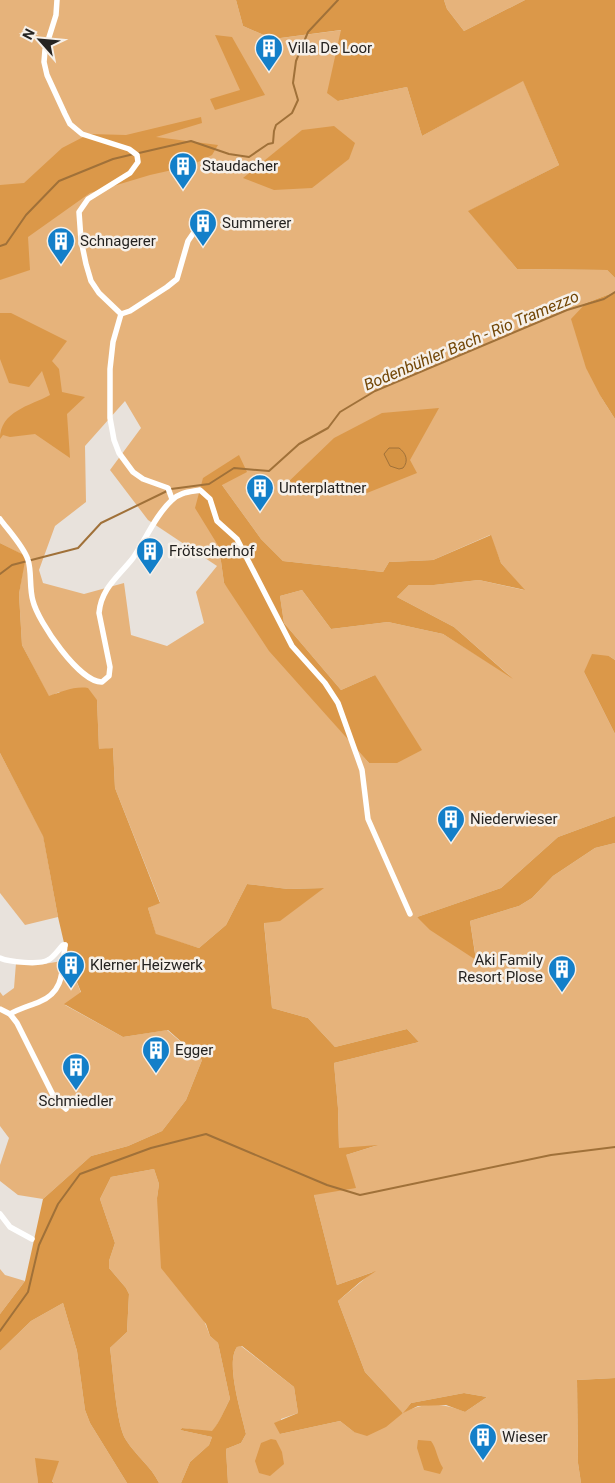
<svg xmlns="http://www.w3.org/2000/svg" width="615" height="1483" font-family="Roboto,sans-serif">
<style>
.green{fill:#e6b37b;fill-rule:evenodd}
.forest{fill:#db9849}
.water{fill:#d59343;stroke:#a07139}
.lines{fill:none;stroke-linecap:round;stroke-linejoin:round}
.stream{stroke:#a07139;stroke-width:2}
.minor{stroke:#fff;stroke-width:5.5}
.labels{text-anchor:middle;stroke-width:5;stroke-linejoin:round;paint-order:stroke}
.poi-label{font-size:15px;fill:#252321;stroke:#f6f0e9;text-anchor:start}
.water-label{font-size:16px;font-style:italic;fill:#724606;stroke:#f6f0e9}
</style>
<rect width="100%" height="100%" fill="#e8e2dc"/>
<g class="green">
<path d="M0,0H236L243,26L273,39L342,30L338,101L407,87L422,136L523,80L559,165L469,211L517,269L607,270L615,278V292L586,303L601,397L615,419V660L609,656L584,672L615,734V816L558,837L501,888L417,917L476,959L470,921L519,906L532,898L553,876L595,848L615,843V1378L577,1380L578,1463L581,1483H228L226,1449L241,1443L246,1434C242,1415 225,1363 237,1347L241,1346L294,1387L298,1413L281,1419L280,1434L340,1421L354,1432L403,1413L365,1372L338,1301L373,1272L337,1285L314,1195L346,1155L375,1146L339,1149L338,1108L334,1063L419,1042L407,1029L335,1047L308,1018L272,1008L264,922L323,888L288,889L247,884L226,925L199,948L156,935L148,908L160,902L115,788L113,748L99,750L97,700L59,692L49,697L22,645L19,594L25,556L0,543ZM125,401L141,428L110,470L148,520L217,566L196,592L204,623L167,646L131,635L124,583L84,594L43,583L39,570L55,526L86,502L85,446ZM204,478L222,485L261,539L283,561L383,572L389,562L433,560L490,535L501,563L524,590L479,580L434,585H409L397,597L454,627L510,676L443,634L388,622L331,629L302,590L280,596L284,623L341,690L375,675L369,763L334,723L224,583L219,547ZM464,1393L487,1397L465,1412C442,1403 426,1402 404,1412L411,1403Z"/>
<path d="M444,0H525L464,31L447,9Z"/>
<path d="M0,753L43,835L58,917L25,925L0,893Z"/>
<path d="M68,960L81,993L65,1005L123,1037L167,1030L202,1060L186,1100L162,1131L128,1146L91,1156L43,1199L18,1195L0,1181V1165L9,1138L0,1126V992L3,996L14,988L16,963L44,964Z"/>
<path d="M154,1169L159,1184L157,1198L210,1336L218,1343L230,1399C224,1410 220,1422 212,1432L182,1428L180,1430L212,1437L209,1445L190,1462L181,1483H159C151,1466 136,1456 126,1440C116,1425 113,1369 110,1348L127,1332L129,1294L126,1288L109,1268V1261L115,1243L100,1199L111,1177Z"/>
<path d="M0,1269L5,1275L25,1281L0,1314Z"/>
<path d="M63,1303L77,1351L85,1410L90,1423L127,1483H54L36,1458L38,1483H0V1351L31,1321Z"/>
</g>
<g class="forest">
<path d="M236,0H444L447,9L464,31L525,0H615V278L607,270L517,269L468,211L559,165L523,81L422,136L407,87L338,101L327,93L341,30L273,39L243,26Z"/>
<path d="M215,35L232,37L265,95L215,110L210,99L240,90Z"/>
<path d="M201,117L202,123L156,137L218,145L212,155L190,166L150,175L90,193L28,237L30,270L0,280V185L24,183L62,148L89,134L126,135Z"/>
<path d="M334,126L355,143L349,159L312,188L274,190L243,178L302,130Z"/>
<path d="M615,292V419L601,397L586,368L571,319L586,303Z"/>
<path d="M0,313H11L67,341L52,361L59,369L62,392L85,397L67,414L70,458L35,434L10,437L3,435L0,439C0,411 30,406 50,395L42,371L29,387L9,383L0,359Z"/>
<path d="M439,408L410,460L417,473L367,493L283,487L334,438L382,413Z"/>
<path d="M239,455L247,472L222,485L261,539L283,561L383,572L389,562L433,560L491,535L501,563L525,590L479,580L434,585H409L397,597L454,627L513,679L443,634L388,622L331,629L302,590L280,596L284,623L341,690L375,675L422,750L397,763H369L269,651L224,583L219,547L195,508L203,478Z"/>
<path d="M0,543L26,556L19,594L22,645L49,696C61,692 74,686 88,688L97,700L99,749L113,748L115,788L160,903L148,908L156,934L199,948L226,925L247,884L288,889L324,888L280,921L264,923L272,1008L308,1018L335,1047L407,1029L419,1042L334,1063L338,1108L339,1148L378,1145L346,1155L356,1188L314,1195L337,1285L376,1271L360,1282L338,1301L365,1372L403,1413L411,1403L464,1393L487,1397L465,1412L446,1405L418,1406L403,1413L386,1427L367,1436L354,1432L340,1421L280,1434L274,1423L298,1413L294,1387L242,1346L237,1347C225,1363 242,1415 246,1434L241,1443L226,1449L228,1483H181L190,1462L209,1445L212,1437L180,1430L182,1428L212,1431C220,1422 224,1410 230,1399L218,1343L210,1336L206,1324L161,1268L157,1198L159,1184L154,1169L111,1177L100,1199L115,1243L109,1261V1268L126,1288L129,1294L127,1332L110,1348C113,1369 116,1425 126,1440C136,1456 151,1466 159,1483H127L90,1423L85,1410L77,1351L63,1303L31,1321L0,1351V1314L25,1281L43,1199L91,1156L128,1146L162,1131L186,1100L202,1060L168,1030L123,1037L64,1004L81,992L68,960L58,917L43,836L0,753Z"/>
<path d="M592,654L609,656L615,660V734L584,672Z"/>
<path d="M615,816V843L595,848L553,876L532,898L519,906L470,921L476,960L430,930L417,917L501,888L558,837Z"/>
<path d="M615,1378V1483H581L578,1463L577,1380Z"/>
<path d="M271,1439L276,1440L282,1452L284,1464L270,1476L259,1473L255,1461L261,1443Z"/>
<path d="M418,1440L431,1441C437,1449 437,1459 443,1468L440,1474L424,1470L417,1448Z"/>
<path d="M35,1458L59,1461L52,1481L54,1483H38Z"/>
</g>
<path class="water" d="M389,448H399C406,453 409,461 403,468L399,469L390,466L384,454Z"/>
<g class="lines">
<g class="stream">
<path d="M139,153L191,141L229,154L249,157L268,144L273,143L274,131L276,125L292,113L298,100L293,83L296,61L308,32L338,0"/>
<path d="M0,246L6,244L26,215L59,181L113,159L134,154"/>
<path d="M171,489L209,484L234,468L269,471L299,444L328,428L340,412L375,391L567,310L604,299L615,292"/>
<path d="M0,574L12,565L78,548L101,523L167,491"/>
<path d="M0,1331L28,1292L39,1245L58,1204L80,1174L151,1148L206,1134L327,1185L360,1195L551,1155L615,1147"/>
</g>
<g class="minor">
<path d="M57,0L56,15L45,50L44,62L47,75L65,114L70,124L82,134L129,149L137,155L138,162L130,173L88,199L79,212L81,240L86,264L91,281L99,293L121,314L113,342L110,369V418L114,440L119,453L133,472L143,479L168,488L172,499"/>
<path d="M121,314L130,311L167,287L177,279L188,241L201,222"/>
<path d="M0,519C8,530 24,547 28,560C32,572 29,588 33,601C38,622 80,683 102,682L109,676L110,667L99,613C101,588 119,576 133,558C146,539 155,516 172,500C180,492 190,492 200,490L210,499L217,521L237,539L292,646L325,683L338,703L362,770L368,819L410,914"/>
<path d="M0,958C9,962 40,965 48,960C54,957 58,950 63,945H65"/>
<path d="M0,1009L10,1014L17,1023L55,1099L66,1109"/>
<path d="M10,1014C18,1009 29,1006 39,1002C65,992 62,969 65,945"/>
<path d="M0,1214L10,1227L32,1239"/>
</g>
</g>
<defs>
<g id="building-pin" transform="scale(1.4375)"><path d="M0 17L-7.5 6A9.5 9.5 0 1 1 7.5 6Z" fill="#137fc9" stroke="#f6f0e9"/><path d="M-4-6H4V6H1V3H-1V6H-4ZM-2.5-4.3h1.7v1.8h-1.7ZM.8-4.3h1.7v1.8H.8ZM-2.5-1h1.7V.8h-1.7ZM.8-1h1.7V.8H.8Z" fill="#fff"/></g>
</defs>
<g fill-rule="evenodd">
<use href="#building-pin" x="269" y="48"/>
<use href="#building-pin" x="183" y="166"/>
<use href="#building-pin" x="203" y="223"/>
<use href="#building-pin" x="61" y="241"/>
<use href="#building-pin" x="260" y="488"/>
<use href="#building-pin" x="150" y="551"/>
<use href="#building-pin" x="451" y="819"/>
<use href="#building-pin" x="71" y="965"/>
<use href="#building-pin" x="562" y="969"/>
<use href="#building-pin" x="156" y="1050"/>
<use href="#building-pin" x="76" y="1067"/>
<use href="#building-pin" x="483" y="1437"/>
</g>
<g class="labels">
<g class="poi-label">
<text x="288" y="53">Villa De Loor</text>
<text x="202" y="171">Staudacher</text>
<text x="222" y="228">Summerer</text>
<text x="80" y="246">Schnagerer</text>
<text x="279" y="493">Unterplattner</text>
<text x="169" y="556">Frötscherhof</text>
<text x="470" y="824">Niederwieser</text>
<text x="543" y="965" text-anchor="end">Aki Family<tspan x="543" dy="17">Resort Plose</tspan></text>
<text x="90" y="970">Klerner Heizwerk</text>
<text x="175" y="1055">Egger</text>
<text x="76" y="1106" text-anchor="middle">Schmiedler</text>
<text x="502" y="1442">Wieser</text>
</g>
<g class="water-label">
<text transform="translate(471 340) rotate(-23)" y="6">Bodenbühler Bach - Rio Tramezzo</text>
</g>
</g>
<g transform="translate(40 40) rotate(297)" stroke="#f6f0e9" stroke-width="4" paint-order="stroke">
<path d="M0-4L9 19L0 12L-9 19Z" fill="#252321"/>
<text y="-8" font-size="14" font-weight="bold" text-anchor="middle" fill="#252321">N</text>
</g>
</svg>
